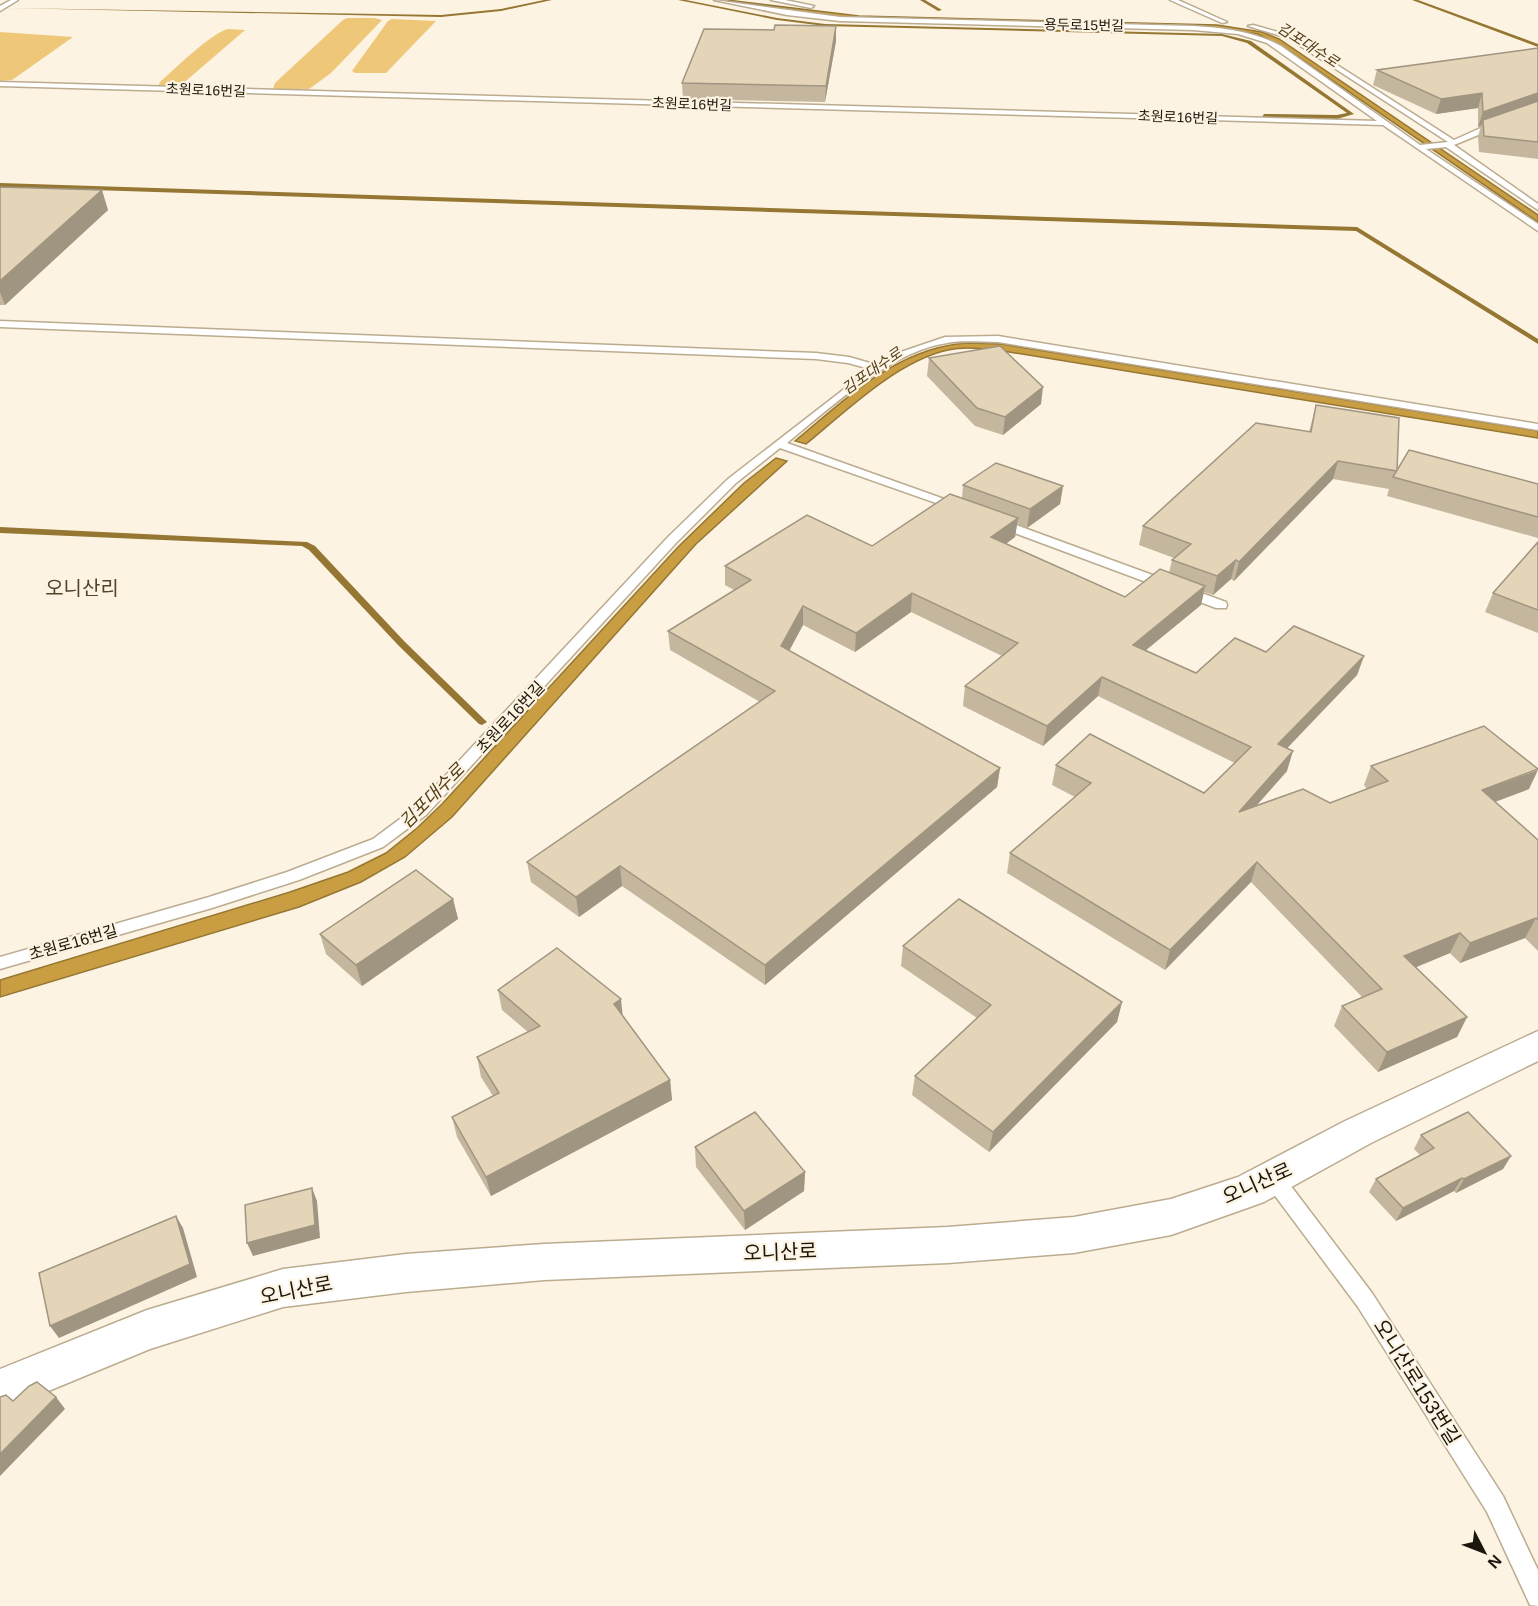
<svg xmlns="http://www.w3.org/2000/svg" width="1538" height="1606" font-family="Helvetica,'Noto Sans KR',sans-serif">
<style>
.green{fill:#eec779}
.water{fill:#c99e43;stroke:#957632;stroke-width:1.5}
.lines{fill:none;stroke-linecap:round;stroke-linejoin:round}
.stream{fill:#957632;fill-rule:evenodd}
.lane-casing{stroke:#bbac90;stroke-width:3}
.street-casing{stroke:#bbac90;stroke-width:3}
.lane{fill:#fff;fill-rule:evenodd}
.street{fill:#fff;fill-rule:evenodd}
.wall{fill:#c4b79e}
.shaded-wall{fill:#a09581}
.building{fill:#e4d5b8;stroke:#a09581;stroke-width:1.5}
.labels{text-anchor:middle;stroke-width:4.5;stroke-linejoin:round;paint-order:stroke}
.far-street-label{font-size:14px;fill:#1c170c;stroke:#fdf3e2}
.far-water-label{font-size:15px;font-style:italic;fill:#513e18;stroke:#fdf3e2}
.street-label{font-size:16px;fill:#1c170c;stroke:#fdf3e2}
.water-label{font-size:18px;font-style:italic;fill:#513e18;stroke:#fdf3e2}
.quarter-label{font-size:20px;fill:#51442b;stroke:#fdf3e2}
.near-street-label{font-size:20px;fill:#1c170c;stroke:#fdf3e2}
</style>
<rect width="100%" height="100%" fill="#fdf3e2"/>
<g class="green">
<path d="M347,18H374L382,20L331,73L309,89H273L275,83L343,20Z"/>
<path d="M392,19L436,21L386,73H355L352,71L388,21Z"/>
<path d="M228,29L245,30L180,86L158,87L160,82C175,69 211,33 228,29Z"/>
<path d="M0,32L73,37L12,80L0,81Z"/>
</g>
<g class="water">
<path d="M727,0L859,16L1217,25L1262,32L1279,39L1538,215V222L1291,52L1258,34L1206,27L851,19Z"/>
<path d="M969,343L1001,344L1538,431V438L1003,351C986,349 966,346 948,350C897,361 845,412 806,444L795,441C846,399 899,346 969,343Z"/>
<path d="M776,458L787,461L696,544L452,817L405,857L361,882L299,907L0,997V980L290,892L348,872L386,853L417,828L442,804L678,547L744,483Z"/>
</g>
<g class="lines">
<g class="stream">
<path d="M544,0H552L501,11L441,17L7,8L441,15L501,9Z"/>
<path d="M678,0H686L777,18L825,24L1222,34L1251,41L1354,114L1337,119L1262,117L1264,114L1337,115L1347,113L1247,43L1222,36L825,26L777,20Z"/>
<path d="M920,0H925L942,10L938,11Z"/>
<path d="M1412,0H1418L1538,44V47Z"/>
<path d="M0,183L1357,227L1538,339V344L1356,231L0,187Z"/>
<path d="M0,527L307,542L315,546L404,641L487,722L482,725L479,724L398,645L309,550L302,546L0,533Z"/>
</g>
<g class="lane-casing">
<g id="lane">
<path d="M11,0H18L0,11V6Z"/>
<path d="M714,0L840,17L1193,26C1224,28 1253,31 1281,46L1420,145L1448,142L1288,38L1248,26L1253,25L1292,36L1454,140L1494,122H1500V126L1454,145L1538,204V210L1446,147L1426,149L1538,224V231L1383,125L0,86V82L1377,121L1267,43L1238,34L1193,30L840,21L787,15Z"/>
<path d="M771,0H785L814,6L811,8Z"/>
<path d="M1170,0H1178L1227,22L1222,23Z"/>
<path d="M0,321L816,353L849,357L877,365L889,356L945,337L998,336L1538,424V430L998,342C981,342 963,340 947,343C891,351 830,408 787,443L961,505V509H953L780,448L736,483L676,543L426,815L383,847L299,880L212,908L0,969V957L209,897L287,872L373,839L416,807L668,537L728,479L870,369L848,363L816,359L0,327Z"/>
<path d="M997,518L1226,602L1227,605L1226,608H1216L993,525L991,522Z"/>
<path d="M1274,1171L1281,1173L1372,1293L1503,1496L1538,1570V1606L1530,1605L1487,1512L1358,1307L1267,1185L1264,1179L1267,1173Z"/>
</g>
</g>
<g class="street-casing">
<path id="street" d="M1538,1031V1061L1371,1143L1264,1202L1171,1235L1074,1253L948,1263L544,1280L406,1292L283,1307L150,1349L0,1411V1369L147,1310L283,1269L406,1254L544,1244L948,1227L1074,1217L1171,1199L1238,1177L1345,1121Z"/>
</g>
<use href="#lane" class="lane"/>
<use href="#street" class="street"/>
</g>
<g class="wall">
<path d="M836,26V41L825,102L683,99L682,83L774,30Z"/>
<path d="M1538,48V159L1479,152L1478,136L1481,126L1478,127V108L1436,114L1373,85L1377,70Z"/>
<path d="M0,187L108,210L5,305H0Z"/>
<path d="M929,358L1041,404L1003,435L975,426L927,376Z"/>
<path d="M1316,405L1397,471L1538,484V538L1387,496L1389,489L1333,479L1234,581L1231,579L1213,595L1204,592L1201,605L1146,650L1196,673L1266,652L1364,656L1357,675L1287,748V771L1256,806L1330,803L1367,789L1364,785L1371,766L1529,789L1495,802L1538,840V951L1525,938L1460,963L1450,953L1416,967L1467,1017L1457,1037L1378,1072L1334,1026L1342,1006L1362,997L1251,882L1165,970L1007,873L1010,853L1075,797L1052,785L1056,765L1204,793L1235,763L1098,696L1043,746L963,706L965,686L1002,656L911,612L855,652L803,625L789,651L1000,768L997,787L765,985L622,886L579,917L531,882L527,862L760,702L670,650L668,631L734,590L725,585V566L872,546L962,498L963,485L1063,486L1060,504L1027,528L1017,524L1015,537L1006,544L1125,597L1169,573L1172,560L1174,558L1139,545L1143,526L1309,432Z"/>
<path d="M1538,542V633L1485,612L1493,593Z"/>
<path d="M453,899L458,919L362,986L326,954L320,934Z"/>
<path d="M903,946L1122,1002L1117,1022L989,1152L912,1095L915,1076L977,1018L901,966Z"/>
<path d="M498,990L623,1016L670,1080L672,1100L491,1196L457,1137L452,1117L493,1096L481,1077L477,1057L528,1032L502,1010Z"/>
<path d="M1421,1135L1511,1156L1503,1169L1456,1193L1454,1191L1396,1221L1369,1192L1376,1179L1420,1155L1414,1149Z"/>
<path d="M695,1147L805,1172L804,1191L745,1230L696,1167Z"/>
</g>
<g class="shaded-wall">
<path d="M836,26V41L825,102L826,86Z"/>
<path d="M1482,93L1478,108L1436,114L1441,99Z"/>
<path d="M1538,93V107L1483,120L1481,126L1478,127L1483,112Z"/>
<path d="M102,190L108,210L5,305L0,292V281Z"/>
<path d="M1043,387L1041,404L1003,435L1005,417Z"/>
<path d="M1338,461L1333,479L1234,581L1239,562Z"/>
<path d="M1063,486L1060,504L1027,528L1030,509Z"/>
<path d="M1018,518L1015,537L989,556L991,537Z"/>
<path d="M1236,560L1231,579L1213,595L1217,576Z"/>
<path d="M1205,586L1201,605L1129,664L1133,645Z"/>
<path d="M912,593L911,612L855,652L856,633Z"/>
<path d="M803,606V625L781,666V646Z"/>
<path d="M1364,656L1357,675L1272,764L1278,744Z"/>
<path d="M1102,677L1098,696L1043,746L1047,726Z"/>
<path d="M1293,751L1287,771L1233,832L1239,812Z"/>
<path d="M1000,768L997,787L765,985V965Z"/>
<path d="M1538,770L1529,789L1473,810L1482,790Z"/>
<path d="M1257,862L1251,882L1165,970L1170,950Z"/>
<path d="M620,866L622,886L579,917L576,897Z"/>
<path d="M453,899L458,919L362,986L356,965Z"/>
<path d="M1536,918L1525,938L1460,963L1470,943Z"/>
<path d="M1460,933L1450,953L1395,976L1404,956Z"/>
<path d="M621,999L623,1019L614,1004Z"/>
<path d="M1122,1002L1117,1022L989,1152L993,1132Z"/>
<path d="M1467,1017L1457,1037L1378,1072L1387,1052Z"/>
<path d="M670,1080L672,1100L491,1196L486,1177Z"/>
<path d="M1511,1156L1503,1169L1456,1193L1464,1179Z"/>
<path d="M805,1172L804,1191L745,1230L744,1211Z"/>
<path d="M1462,1178L1454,1191L1396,1221L1403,1208Z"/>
<path d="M312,1188L317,1201L320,1238L253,1256L247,1243Z"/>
<path d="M176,1216L183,1228L197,1277L59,1338L50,1326Z"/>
<path d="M56,1397L65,1409L0,1476V1454Z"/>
</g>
<g class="building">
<path d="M775,25L836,26L826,86L682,83L704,29L774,30Z"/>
<path d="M1538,48V93L1483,112L1482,93L1441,99L1377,70Z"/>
<path d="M1538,101V142L1484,136L1483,120Z"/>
<path d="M0,187L102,190L0,281Z"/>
<path d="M1000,346L1043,387L1005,417L977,408L929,358Z"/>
<path d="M1316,405L1399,418L1397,471L1338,461L1239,562L1236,560L1217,576L1172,560L1191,544L1143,526L1256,423L1311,432Z"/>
<path d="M1409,450L1538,484V517L1393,477Z"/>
<path d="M996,463L1063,486L1030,509L963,485Z"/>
<path d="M950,494L1018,518L991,537L1125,597L1160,569L1205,586L1133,645L1196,673L1235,638L1266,652L1294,626L1364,656L1278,744L1293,751L1239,812L1303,789L1330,803L1388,781L1371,766L1484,726L1538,769L1482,790L1538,840V920L1536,918L1470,943L1460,933L1404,956L1467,1017L1387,1052L1342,1006L1382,989L1257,862L1170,950L1010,853L1091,783L1056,765L1090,734L1204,793L1251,747L1102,677L1047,726L965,686L1018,643L912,593L856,633L803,606L781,646L1000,768L765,965L620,866L576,897L527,862L775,691L668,631L751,580L725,566L807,515L872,546Z"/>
<path d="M1538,542V610L1493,593Z"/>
<path d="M416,870L453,899L356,965L320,934Z"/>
<path d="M959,899L1122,1002L993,1132L915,1076L991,1005L903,946Z"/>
<path d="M557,948L621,999L614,1004L670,1080L486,1177L452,1117L499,1093L477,1057L540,1026L498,990Z"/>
<path d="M755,1112L805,1172L744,1211L695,1147Z"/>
<path d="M1468,1112L1511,1156L1464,1179L1462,1178L1403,1208L1376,1179L1434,1148L1421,1135Z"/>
<path d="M312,1188L315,1225L247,1243L245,1205Z"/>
<path d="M176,1216L190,1264L50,1326L39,1273Z"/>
<path d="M37,1382L56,1397L0,1454V1397L6,1395L13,1401L29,1386Z"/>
</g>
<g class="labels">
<g class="far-street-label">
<text transform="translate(1084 25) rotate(1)" y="5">용두로15번길</text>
<text transform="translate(206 90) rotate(2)" y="5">초원로16번길</text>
<text transform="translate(692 104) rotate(2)" y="5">초원로16번길</text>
<text transform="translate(1178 117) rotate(2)" y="5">초원로16번길</text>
</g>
<g class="far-water-label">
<text transform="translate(1308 45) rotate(33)" y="5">김포대수로</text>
<text transform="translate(872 371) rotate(-35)" y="5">김포대수로</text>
</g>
<g class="street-label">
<text transform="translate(510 717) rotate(-47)" y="6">초원로16번길</text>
<text transform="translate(73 942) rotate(-16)" y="6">초원로16번길</text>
</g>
<g class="water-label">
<text transform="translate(432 796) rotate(-45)" y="6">김포대수로</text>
</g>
<g class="quarter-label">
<text x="82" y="595">오니산리</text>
</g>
<g class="near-street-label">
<text transform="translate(1257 1183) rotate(-24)" y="7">오니산로</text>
<text transform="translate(780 1252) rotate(-2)" y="7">오니산로</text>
<text transform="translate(296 1290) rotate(-11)" y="7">오니산로</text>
<text transform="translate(1417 1382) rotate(58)" y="7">오니산로153번길</text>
</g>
</g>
<g transform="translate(1484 1552) rotate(132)" stroke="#fdf3e2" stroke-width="4.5" paint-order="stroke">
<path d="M0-4.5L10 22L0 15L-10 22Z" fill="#1c170c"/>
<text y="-9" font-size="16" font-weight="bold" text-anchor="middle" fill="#1c170c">N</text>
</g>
</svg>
